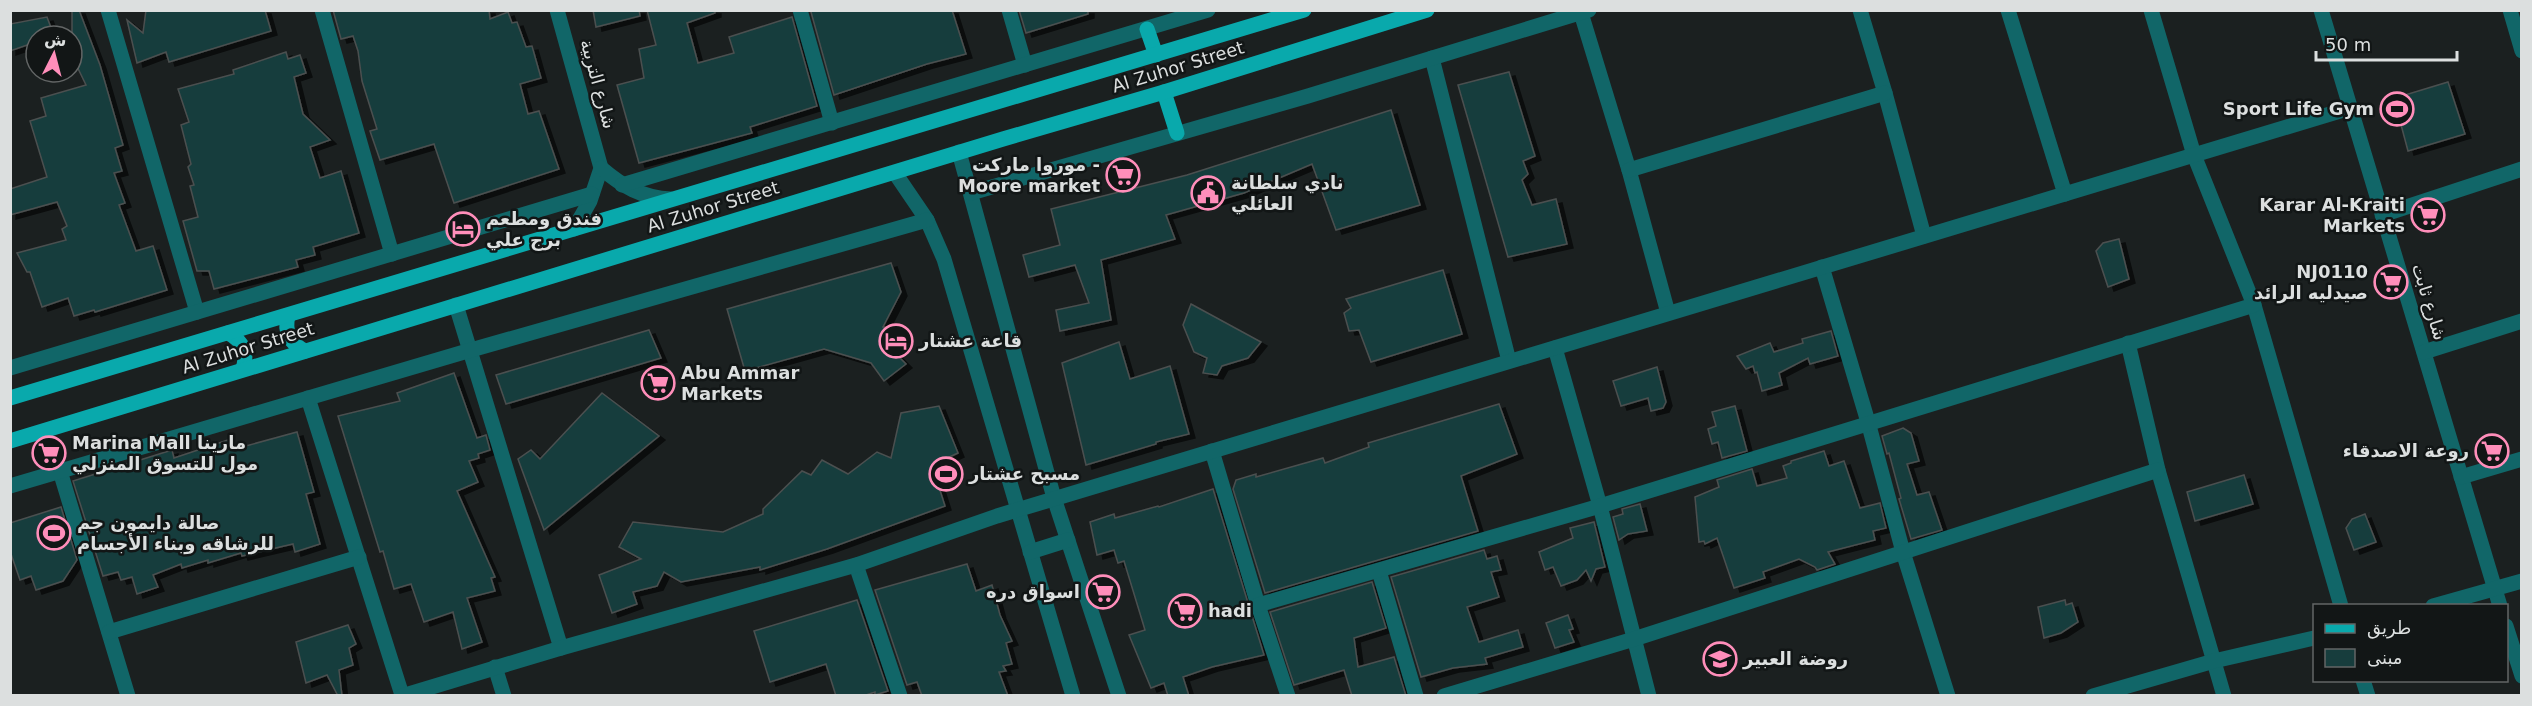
<svg xmlns="http://www.w3.org/2000/svg" width="2532" height="706" font-family="'DejaVu Sans',Vazirmatn,sans-serif">
<style>
.building{fill:#173d3d;stroke:#4b5050;stroke-width:1.5;filter:url(#shadow)}
.lines{fill:none;stroke-linecap:round;stroke-linejoin:round}
.minor{stroke:#116668;stroke-width:15}
.major{stroke:#09a9ac;stroke-width:15}
.labels{text-anchor:middle;stroke-width:5;stroke-linejoin:round;paint-order:stroke}
.street-label{font-size:18px;fill:#dcdfdf;stroke:#121616}
.poi-label{font-size:18px;font-weight:bold;fill:#dcdfdf;stroke:#121616;text-anchor:start}
</style>
<defs>
<filter id="shadow"><feDropShadow dx="6" dy="4" stdDeviation="0" flood-color="#0009"/></filter>
</defs>
<rect width="100%" height="100%" fill="#1b2020"/>
<g class="building">
<path d="M72,10H79L100,65L123,145L115,148L122,171L114,173L125,203L119,205L136,251L153,246L167,290L95,312L94,310L74,316L68,298L42,307L30,272H27L17,253L66,240L62,229L67,226L57,202L10,215V189L47,177L30,121L46,116L41,98L86,85L72,56Z"/>
<path d="M146,10H265L271,31L169,62L166,52L137,63L127,20L143,33Z"/>
<path d="M333,10H489L490,19L508,12L512,23L517,22L526,47L532,46L541,78L520,84L528,114L539,111L559,169L454,203L434,144L380,160L370,131L377,129L362,81L358,51L353,36L341,39Z"/>
<path d="M593,10H639L640,16L596,27Z"/>
<path d="M647,10H715V13L687,23L698,63L734,53L729,37L792,17L817,106L750,127L752,133L639,163L617,85L644,78L639,49L656,45Z"/>
<path d="M814,10H952L966,54L927,64L834,95L811,12Z"/>
<path d="M1019,10H1088V14L1026,33Z"/>
<path d="M47,17L54,36H36V42L10,51V24Z"/>
<path d="M286,52L288,59L300,55L306,73L294,77L303,114L330,140L310,147L320,178L341,171L359,233L313,247L315,255L296,260L298,267L214,289L209,271H197L183,221L198,217L190,186L194,185L188,167L191,164L181,125L189,122L178,89L234,74L233,70Z"/>
<path d="M1509,72L1535,156L1523,161L1528,174L1522,180L1532,205L1556,199L1567,244L1508,257L1458,85Z"/>
<path d="M2448,82L2465,134L2408,151L2396,106L2407,103L2405,95Z"/>
<path d="M1391,110L1420,205L1336,230L1312,164L1244,193L1166,215L1175,239L1101,260L1111,320L1060,331L1056,310L1089,303L1075,265L1029,277L1023,255L1060,245L1051,209L1187,175Z"/>
<path d="M2119,239L2129,279L2108,287L2096,251L2103,243Z"/>
<path d="M891,263L901,292L883,327L901,330L889,347L906,364L884,381L871,363L824,349L745,371L727,309Z"/>
<path d="M1443,270L1462,334L1371,362L1359,330L1349,331L1344,313L1351,308L1346,299Z"/>
<path d="M1191,304L1261,342L1248,358L1222,366L1217,375L1203,373L1207,358L1194,352L1183,325Z"/>
<path d="M649,330L661,358L506,404L496,375Z"/>
<path d="M1831,331L1838,356L1810,364L1808,358L1779,373L1782,385L1762,391L1757,372L1755,373L1753,366L1746,369L1737,356L1770,343L1774,352L1803,343L1802,339Z"/>
<path d="M1119,342L1130,379L1170,366L1189,434L1156,442V444L1086,465L1062,363Z"/>
<path d="M1657,367L1666,402L1663,408L1651,411L1648,398L1621,406L1613,381Z"/>
<path d="M454,373L477,438L486,435L490,450L478,454L479,458L469,461L478,482L457,491L495,577L491,578L495,591L467,598L482,642L462,649L453,612L424,622L411,584L394,589L383,551L380,552L338,416L400,401L397,393Z"/>
<path d="M602,393L659,436L544,530L518,459L531,450L540,459Z"/>
<path d="M1499,404L1517,454L1461,476L1478,531L1265,593L1233,489L1236,480L1256,474V477L1323,458L1325,463L1369,447L1368,443Z"/>
<path d="M939,406L958,453L932,465L945,506L827,549L760,570V567L681,582L664,572L657,586L633,592L637,604L612,613L599,575L641,559L619,547L633,522L723,532L763,514V509L802,471L811,475L822,460L848,474L877,452L891,458L901,413Z"/>
<path d="M1735,406L1747,451L1722,458L1718,442L1712,444L1708,429L1716,426L1712,412Z"/>
<path d="M1903,428L1911,433L1919,461L1907,464L1917,495L1929,492L1942,530L1911,539L1899,499L1901,498L1898,487L1889,453L1887,454L1882,436Z"/>
<path d="M297,432L314,492L306,494L320,544L295,552L293,544L242,556L241,553L208,563V560L182,568L181,564L153,575L158,587L137,594L132,577L121,580L118,572L103,576L73,481L172,450L174,458L228,440L231,450Z"/>
<path d="M1824,451L1829,466L1844,461L1860,508L1880,503L1886,528L1873,531L1875,540L1828,552L1835,564L1817,570L1815,567L1799,559L1763,572L1765,578L1734,588L1717,538L1705,544L1704,541L1699,542L1695,497L1719,487L1717,480L1752,469L1757,486L1787,478L1783,466L1791,463V461Z"/>
<path d="M2244,475L2253,504L2195,521L2187,492Z"/>
<path d="M1213,489L1264,655L1212,667L1183,677L1189,696H1168L1164,683L1151,688L1129,635L1145,630L1124,561L1118,563L1114,550L1097,555L1090,522L1114,514L1115,518L1158,506L1159,507Z"/>
<path d="M1640,504L1647,531L1628,534L1619,540L1613,517L1623,514L1622,509Z"/>
<path d="M61,507L77,560L63,581L36,590L31,576L20,580L10,551V523Z"/>
<path d="M2365,514L2376,542L2354,550L2346,528L2352,519Z"/>
<path d="M1594,522L1605,567L1596,569L1591,581L1586,570L1577,580L1561,586L1553,567L1545,570L1539,552L1573,538L1570,528Z"/>
<path d="M1484,550L1487,559L1497,556L1501,570L1491,572L1499,597L1467,607L1479,642L1518,630L1523,647L1485,658L1487,664L1453,668L1421,677L1391,577Z"/>
<path d="M967,564L976,591L992,585L1000,615L1012,641L1006,643L1012,664L1003,666L1006,671L999,672L1008,696H922L917,682L907,685L875,590Z"/>
<path d="M1372,582L1386,628L1354,638L1358,667L1394,657L1406,696H1352L1344,670L1294,685L1270,612Z"/>
<path d="M857,600L888,691L875,695V692L863,696H836L826,664L770,682L754,631Z"/>
<path d="M2065,600L2066,605L2072,603L2078,622L2061,633L2044,638L2038,607Z"/>
<path d="M1568,615L1573,629L1569,630L1574,642L1555,648L1546,623Z"/>
<path d="M348,625L356,644L349,648L353,665L339,670L342,696H338L327,675L306,683L296,642Z"/>
</g>
<g class="lines">
<g class="minor">
<path d="M108,10L197,312"/>
<path d="M322,10L392,254"/>
<path d="M557,10L601,168L590,201L574,229"/>
<path d="M800,10L832,123"/>
<path d="M1009,10L1025,65"/>
<path d="M1860,10L1885,93L1924,236"/>
<path d="M2008,10L2065,194"/>
<path d="M2151,10L2194,155L2254,305L2341,606"/>
<path d="M2321,10L2500,606"/>
<path d="M2510,10L2522,51"/>
<path d="M1581,13L1629,170L1668,313"/>
<path d="M1432,58L1509,361"/>
<path d="M959,152L1054,498L1119,696"/>
<path d="M601,168C622,186 642,198 671,199"/>
<path d="M1629,170L1885,93"/>
<path d="M895,173L927,220L944,259L1073,696"/>
<path d="M622,185L1208,10"/>
<path d="M971,193L1308,96L1589,10"/>
<path d="M2382,215L2522,169"/>
<path d="M1822,267L1868,422L1903,552L1948,696"/>
<path d="M456,305L561,648"/>
<path d="M2128,343L2158,470L2224,696"/>
<path d="M1555,348L1600,506L1649,696"/>
<path d="M2424,352L2522,321"/>
<path d="M10,368L592,194"/>
<path d="M308,398L402,695"/>
<path d="M1212,451L1258,605L1288,696"/>
<path d="M60,471L128,696"/>
<path d="M2461,477L2522,459"/>
<path d="M10,486L471,350L927,220"/>
<path d="M1030,552L1068,540"/>
<path d="M856,565L900,696"/>
<path d="M1379,571L1416,696"/>
<path d="M1258,605L1600,506L2254,305"/>
<path d="M2433,606L2522,581"/>
<path d="M2506,626L2522,676"/>
<path d="M109,632L359,557"/>
<path d="M495,667L504,696"/>
<path d="M2363,680L2368,696"/>
<path d="M402,696L561,648L856,565L997,516L2350,108"/>
<path d="M1444,696L1634,639L2158,470"/>
<path d="M2093,696L2214,661L2314,638"/>
</g>
<g class="major">
<path d="M1147,29L1156,55"/>
<path d="M1164,92L1177,133"/>
<path d="M288,316C284,332 290,343 305,351"/>
<path d="M228,333C243,341 248,353 243,369"/>
<path d="M10,398L1304,10"/>
<path d="M10,441L1003,139L1164,92L1427,10"/>
</g>
</g>
<defs>
<g id="stadium-ring" transform="scale(1.725)"><circle r="9.5" fill="#121616" stroke="#ff8eba" stroke-width="1.5"/><path d="M0-5a6.5 5 0 1 0 0 10a6.5 5 0 1 0 0-10ZM-3.5-1.8h7v3.6h-7Z" fill="#ff8eba"/></g>
<g id="supermarket-ring" transform="scale(1.725)"><circle r="9.5" fill="#121616" stroke="#ff8eba" stroke-width="1.5"/><path d="M-6-5.5h2.5l.6 2H6L4.5 2H-2.5L-4.4-4H-6ZM-1.5 3.2a1.3 1.3 0 1 0 .1 0ZM3 3.2a1.3 1.3 0 1 0 .1 0Z" fill="#ff8eba"/></g>
<g id="civic-ring" transform="scale(1.725)"><circle r="9.5" fill="#121616" stroke="#ff8eba" stroke-width="1.5"/><path d="M-.6-6.5H3V-4.5H.6V-3L4-1V1h2V6H-6V1h2V-1L-.6-3ZM-1.2 2.5V6h2.4V2.5Z" fill="#ff8eba"/></g>
<g id="hotel-ring" transform="scale(1.725)"><circle r="9.5" fill="#121616" stroke="#ff8eba" stroke-width="1.5"/><path d="M-6-4.5h1.5V1H6V5H4.5V3h-9V5H-6ZM-4 0a1.8 1.8 0 1 1 3.6 0ZM.5 0V-2.5h3Q6-2.5 6 0Z" fill="#ff8eba"/></g>
<g id="school-ring" transform="scale(1.725)"><circle r="9.5" fill="#121616" stroke="#ff8eba" stroke-width="1.5"/><path d="M0-5L7-2L0 1L-7-2ZM-4 1L0 2.5L4 1V4Q0 6-4 4Z" fill="#ff8eba"/></g>
</defs>
<g fill-rule="evenodd">
<use href="#stadium-ring" x="2397" y="109"/>
<use href="#supermarket-ring" x="1123" y="175"/>
<use href="#civic-ring" x="1208" y="193"/>
<use href="#supermarket-ring" x="2428" y="215"/>
<use href="#hotel-ring" x="463" y="229"/>
<use href="#supermarket-ring" x="2391" y="282"/>
<use href="#hotel-ring" x="896" y="341"/>
<use href="#supermarket-ring" x="658" y="383"/>
<use href="#supermarket-ring" x="2492" y="451"/>
<use href="#supermarket-ring" x="49" y="453"/>
<use href="#stadium-ring" x="946" y="474"/>
<use href="#stadium-ring" x="54" y="533"/>
<use href="#supermarket-ring" x="1103" y="592"/>
<use href="#supermarket-ring" x="1185" y="611"/>
<use href="#school-ring" x="1720" y="659"/>
</g>
<g class="labels">
<g class="street-label">
<text transform="translate(1178 67) rotate(-17)" y="6">Al Zuhor Street</text>
<text transform="translate(598 84) rotate(75)" y="6">شارع التربية</text>
<text transform="translate(713 207) rotate(-17)" y="6">Al Zuhor Street</text>
<text transform="translate(2429 302) rotate(73)" y="6">شارع ثابت</text>
<text transform="translate(248 348) rotate(-17)" y="6">Al Zuhor Street</text>
</g>
<g class="poi-label">
<text x="2374" y="115" text-anchor="end">Sport Life Gym</text>
<text x="1100" y="171" text-anchor="end">موروا ماركت -<tspan x="1100" dy="21">Moore market</tspan></text>
<text x="1231" y="189">نادي سلطانة<tspan x="1231" dy="21">العائلي</tspan></text>
<text x="2405" y="211" text-anchor="end">Karar Al-Kraiti<tspan x="2405" dy="21">Markets</tspan></text>
<text x="486" y="225">فندق ومطعم<tspan x="486" dy="21">برج علي</tspan></text>
<text x="2368" y="278" text-anchor="end">NJ0110<tspan x="2368" dy="21">صيدليه الرائد</tspan></text>
<text x="919" y="347">قاعة عشتار</text>
<text x="681" y="379">Abu Ammar<tspan x="681" dy="21">Markets</tspan></text>
<text x="72" y="449">Marina Mall مارينا<tspan x="72" dy="21">مول للتسوق المنزلي</tspan></text>
<text x="2469" y="457" text-anchor="end">روعة الاصدقاء</text>
<text x="969" y="480">مسبح عشتار</text>
<text x="77" y="529">صالة دايمون جم<tspan x="77" dy="21">للرشاقه وبناء الأجسام</tspan></text>
<text x="1080" y="598" text-anchor="end">اسواق دره</text>
<text x="1208" y="617">hadi</text>
<text x="1743" y="665">روضة العبير</text>
</g>
</g>
<rect width="2532" height="706" fill="none" stroke="#dcdfdf" stroke-width="24"/>
<rect x="2313" y="604" width="195" height="78" fill="#121616" stroke="#636666" stroke-width="1.5"/>
<rect x="2325" y="624" width="30" height="9" fill="#09a9ac" stroke="#636666" stroke-width="1.5"/>
<text x="2367" y="634" font-size="18" fill="#dcdfdf">طريق</text>
<rect x="2325" y="649" width="30" height="18" fill="#173d3d" stroke="#636666" stroke-width="1.5"/>
<text x="2367" y="664" font-size="18" fill="#dcdfdf">مبنى</text>
<g transform="translate(54 54) rotate(6)"><circle r="28" fill="#121616" stroke="#636666" stroke-width="1.5"/>
<path d="M0-4.5L10 22L0 15L-10 22Z" fill="#ff8eba"/>
<text y="-9" font-size="16" font-weight="bold" text-anchor="middle" fill="#dcdfdf">ش</text>
</g>
<path d="M2316 51v9h141v-9" fill="none" stroke="#dcdfdf" stroke-width="3"/>
<text x="2325" y="51" font-size="18" fill="#dcdfdf" stroke="#121616" stroke-width="4.5" paint-order="stroke">50 m</text>
</svg>
